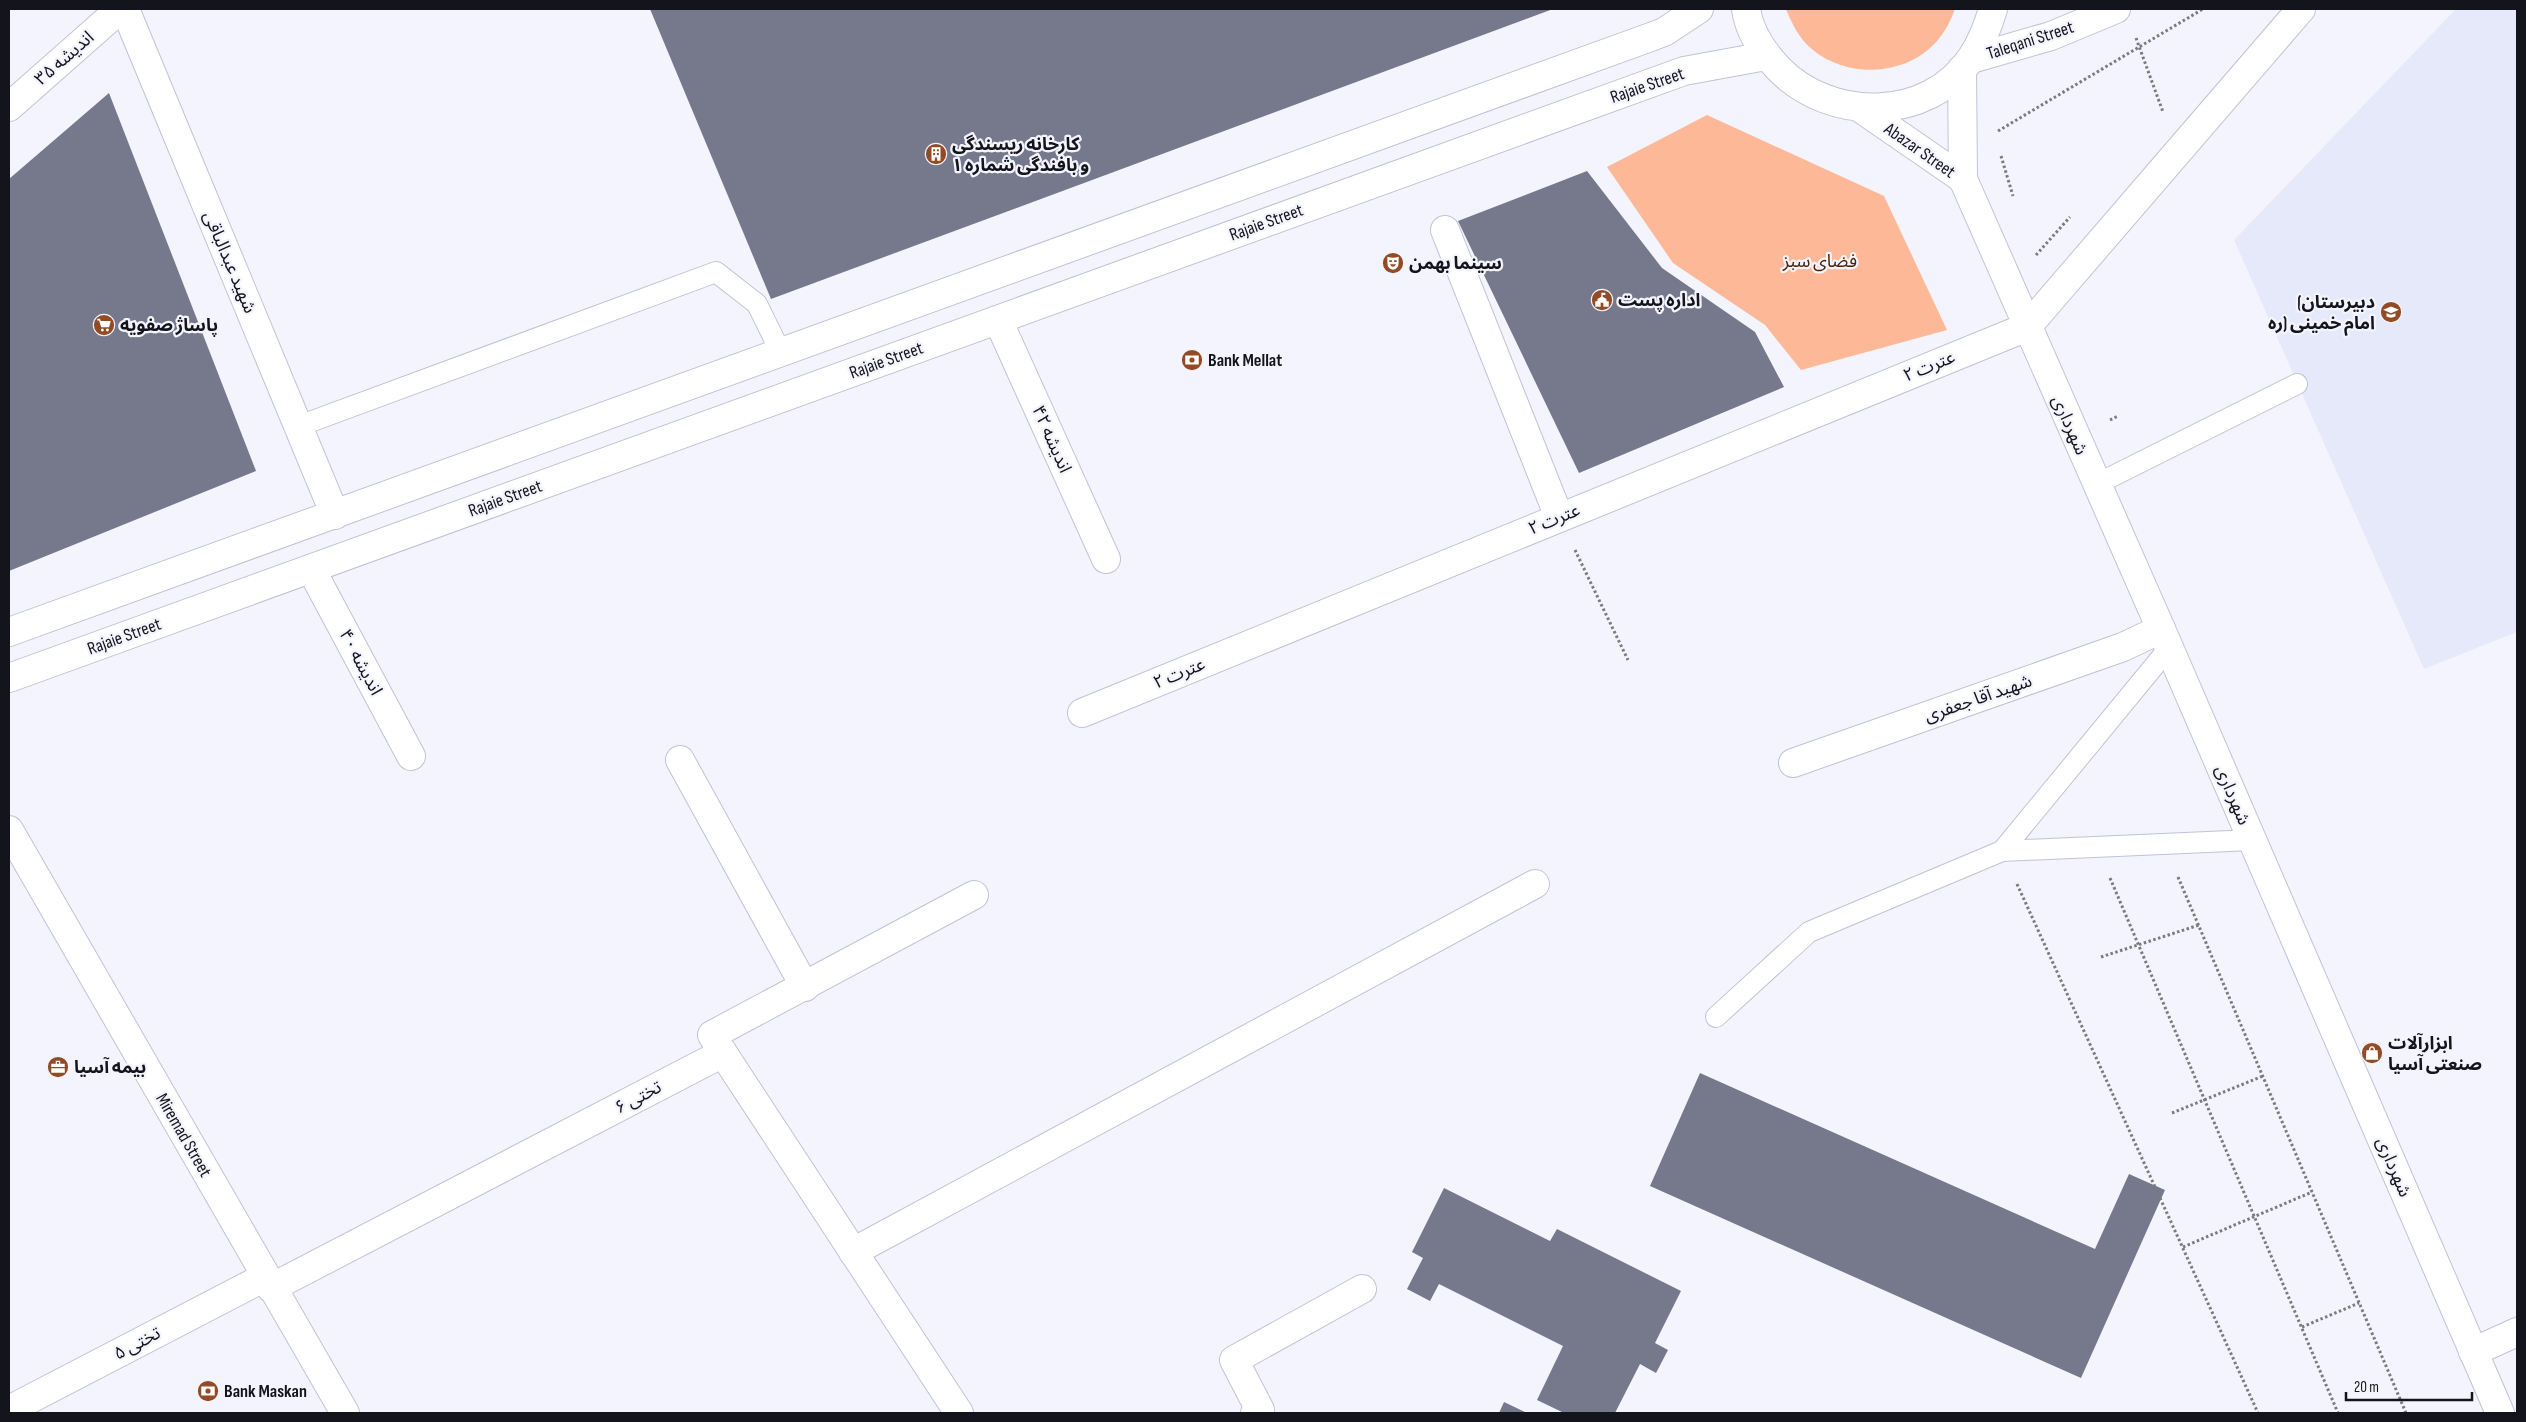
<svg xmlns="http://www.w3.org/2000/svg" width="2526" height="1422" font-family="'Sofia Sans Condensed','Noto Sans Arabic',sans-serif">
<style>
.built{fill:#e6e9fa}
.green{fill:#fdb897}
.building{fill:#76798c}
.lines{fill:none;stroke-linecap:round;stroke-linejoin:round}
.lane-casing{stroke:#c0c3d7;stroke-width:22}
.street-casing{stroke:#c0c3d7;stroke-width:30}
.secondary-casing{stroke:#c0c3d7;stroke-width:30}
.path{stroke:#797a82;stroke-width:3;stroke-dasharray:2.5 2.5;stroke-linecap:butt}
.lane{stroke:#fff;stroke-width:20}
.street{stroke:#fff;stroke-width:28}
.secondary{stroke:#fff;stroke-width:28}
.labels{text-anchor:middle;stroke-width:4.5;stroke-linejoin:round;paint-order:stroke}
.street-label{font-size:18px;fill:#14151c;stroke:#f3f4fd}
.poi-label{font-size:18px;font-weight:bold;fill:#14151c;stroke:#f3f4fd;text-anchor:start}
.park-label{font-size:18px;fill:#502105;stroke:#f3f4fd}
</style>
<rect width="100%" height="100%" fill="#f3f4fd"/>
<path class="built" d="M2456,9H2517V632L2424,669L2234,240Z"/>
<g class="green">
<path d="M1786,9H1955C1952,16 1949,24 1945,30C1918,75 1852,82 1813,50C1800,40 1792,24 1786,9Z"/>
<path d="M1707,115L1884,196L1947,330L1801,370L1765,325L1673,263L1607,167Z"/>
</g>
<g class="building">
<path d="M650,9H1553L771,299Z"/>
<path d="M109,93L256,471L9,571V179Z"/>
<path d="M1587,171L1662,268L1755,332L1784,387L1579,473L1458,221Z"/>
<path d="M1700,1073L2095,1249L2129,1174L2165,1190L2081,1378L1650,1186Z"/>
<path d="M1444,1188L1550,1241L1557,1229L1681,1291L1655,1343L1668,1350L1656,1373L1640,1364L1615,1413H1564L1537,1400L1563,1346L1439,1284L1430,1301L1407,1289L1423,1258L1412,1252Z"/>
<path d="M1504,1402L1527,1413H1499Z"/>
</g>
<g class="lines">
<g class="lane-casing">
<g id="lane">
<path d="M299,426L716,272L757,304L781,353"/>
<path d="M2097,484L2297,384"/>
<path d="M2169,648L2002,851L2253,840"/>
<path d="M1716,1017L1809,932L2002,851"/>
</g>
</g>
<g class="street-casing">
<g id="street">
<path d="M9,107L120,9"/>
<path d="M1445,230L1559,517"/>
<path d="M998,320L1106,559"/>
<path d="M311,569L411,756"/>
<path d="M1082,713L2027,327"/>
<path d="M680,760L805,987"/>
<path d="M1793,763L2123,647L2161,629"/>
<path d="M723,1053L959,1413"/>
<path d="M853,1252L1535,884"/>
<path d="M271,1288L723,1053L712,1035L974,895"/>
<path d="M2473,1352L2517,1332"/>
<path d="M9,1410L265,1277"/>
<path d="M1255,1413L1260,1410L1234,1360L1362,1289"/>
</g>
</g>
<g class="secondary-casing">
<g id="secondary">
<path d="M125,9L335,515"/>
<path d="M1746,9C1749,31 1763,52 1778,68C1830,122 1928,123 1972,57C1982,42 1988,26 1993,9"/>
<path d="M1971,59L2051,36L2116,9"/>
<path d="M1962,69L1963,179L2161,629L2500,1413"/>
<path d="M1860,108L1963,179"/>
<path d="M2027,327L2301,9"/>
<path d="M9,632L1648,38L1664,32L1699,9"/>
<path d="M9,678L1684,71L1766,56"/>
<path d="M9,830L345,1413"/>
</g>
</g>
<g class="path">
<path d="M2136,38L2163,112"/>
<path d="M1998,131L2203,9"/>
<path d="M2001,156L2013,196"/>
<path d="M2036,255L2070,217"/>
<path d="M2110,420L2118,416"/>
<path d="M1575,550L1628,660"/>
<path d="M2178,877L2406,1413"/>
<path d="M2110,878L2338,1413"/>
<path d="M2017,884L2258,1413"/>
<path d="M2101,957L2199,925"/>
<path d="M2172,1113L2263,1076"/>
<path d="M2183,1247L2312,1192"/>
<path d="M2302,1327L2359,1303"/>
</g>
<use href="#lane" class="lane"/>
<use href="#street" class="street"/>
<use href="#secondary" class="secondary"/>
</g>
<defs>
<g id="building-disc" transform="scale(1.125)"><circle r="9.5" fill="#924b25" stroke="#f3f4fd"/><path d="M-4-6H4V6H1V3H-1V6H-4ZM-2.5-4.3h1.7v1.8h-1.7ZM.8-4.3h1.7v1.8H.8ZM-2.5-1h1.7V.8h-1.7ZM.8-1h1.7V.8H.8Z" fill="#fff"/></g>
<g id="theatre-disc" transform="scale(1.125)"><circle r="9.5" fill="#924b25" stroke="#f3f4fd"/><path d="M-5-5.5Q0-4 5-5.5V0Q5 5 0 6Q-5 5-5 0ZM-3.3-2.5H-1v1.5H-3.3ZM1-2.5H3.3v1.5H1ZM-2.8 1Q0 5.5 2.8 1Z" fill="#fff"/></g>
<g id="civic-disc" transform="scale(1.125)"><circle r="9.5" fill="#924b25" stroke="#f3f4fd"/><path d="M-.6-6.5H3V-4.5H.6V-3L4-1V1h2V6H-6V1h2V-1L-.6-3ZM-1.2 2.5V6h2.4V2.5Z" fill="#fff"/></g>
<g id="school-disc" transform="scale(1.125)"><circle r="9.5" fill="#924b25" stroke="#f3f4fd"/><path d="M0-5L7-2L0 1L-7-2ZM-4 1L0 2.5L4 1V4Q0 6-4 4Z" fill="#fff"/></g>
<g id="supermarket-disc" transform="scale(1.125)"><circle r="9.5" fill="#924b25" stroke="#f3f4fd"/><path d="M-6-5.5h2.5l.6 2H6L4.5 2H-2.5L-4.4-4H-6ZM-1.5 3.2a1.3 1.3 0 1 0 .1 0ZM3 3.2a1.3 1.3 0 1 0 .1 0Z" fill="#fff"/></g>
<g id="bank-disc" transform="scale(1.125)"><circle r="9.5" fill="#924b25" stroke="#f3f4fd"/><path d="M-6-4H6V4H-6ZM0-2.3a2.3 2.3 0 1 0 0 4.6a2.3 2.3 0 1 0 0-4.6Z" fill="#fff"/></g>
<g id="shop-disc" transform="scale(1.125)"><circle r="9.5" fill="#924b25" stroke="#f3f4fd"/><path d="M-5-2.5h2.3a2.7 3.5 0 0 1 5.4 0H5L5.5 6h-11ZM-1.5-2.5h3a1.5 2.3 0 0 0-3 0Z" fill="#fff"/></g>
<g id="office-disc" transform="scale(1.125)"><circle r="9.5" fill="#924b25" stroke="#f3f4fd"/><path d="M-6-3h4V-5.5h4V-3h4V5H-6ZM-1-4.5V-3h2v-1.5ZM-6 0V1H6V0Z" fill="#fff"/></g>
</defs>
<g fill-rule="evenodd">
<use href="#building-disc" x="936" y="154"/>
<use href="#theatre-disc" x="1393" y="263"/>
<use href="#civic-disc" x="1602" y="300"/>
<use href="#school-disc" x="2391" y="312"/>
<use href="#supermarket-disc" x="104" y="325"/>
<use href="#bank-disc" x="1192" y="360"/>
<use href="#shop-disc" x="2372" y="1053"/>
<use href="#office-disc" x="58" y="1067"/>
<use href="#bank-disc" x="208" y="1391"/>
</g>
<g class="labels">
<g class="street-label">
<text transform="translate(2030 40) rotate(-18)" y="6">Taleqani Street</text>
<text transform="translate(64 58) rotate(-41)" y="6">اندیشه ۳۵</text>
<text transform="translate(1647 85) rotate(-19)" y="6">Rajaie Street</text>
<text transform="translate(1920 150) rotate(35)" y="6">Abazar Street</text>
<text transform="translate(1266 222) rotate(-20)" y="6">Rajaie Street</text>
<text transform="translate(230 262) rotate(67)" y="6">شهید عبدالباقی</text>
<text transform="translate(886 360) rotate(-20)" y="6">Rajaie Street</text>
<text transform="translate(1929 366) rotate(-22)" y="6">عترت ۲</text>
<text transform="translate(2070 425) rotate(66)" y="6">شهرداری</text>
<text transform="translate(1052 439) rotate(66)" y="6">اندیشه ۴۲</text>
<text transform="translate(505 498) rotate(-20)" y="6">Rajaie Street</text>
<text transform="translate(1554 519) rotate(-22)" y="6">عترت ۲</text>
<text transform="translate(124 636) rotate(-20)" y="6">Rajaie Street</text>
<text transform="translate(361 662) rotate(62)" y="6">اندیشه ۴۰</text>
<text transform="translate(1179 673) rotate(-22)" y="6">عترت ۲</text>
<text transform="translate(1978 698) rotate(-19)" y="6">شهید آقا جعفری</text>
<text transform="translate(2233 795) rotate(67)" y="6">شهرداری</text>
<text transform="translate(638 1097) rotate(-28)" y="6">تختی ۶</text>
<text transform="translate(184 1135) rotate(60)" y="6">Miremad Street</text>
<text transform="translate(2394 1167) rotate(67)" y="6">شهرداری</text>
<text transform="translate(137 1343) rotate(-28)" y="6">تختی ۵</text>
</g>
<g class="poi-label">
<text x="952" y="150">کارخانه ریسندگی<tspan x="952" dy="21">و بافندگی شماره ۱</tspan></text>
<text x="1409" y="269">سینما بهمن</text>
<text x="1618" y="306">اداره پست</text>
<text x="2375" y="308" text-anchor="end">(دبیرستان<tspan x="2375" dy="21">امام خمینی (ره</tspan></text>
<text x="120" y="331">پاساژ صفویه</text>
<text x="1208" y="366">Bank Mellat</text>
<text x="2388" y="1049">ابزارآلات<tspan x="2388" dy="21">صنعتی آسیا</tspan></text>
<text x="74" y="1073">بیمه آسیا</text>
<text x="224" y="1397">Bank Maskan</text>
</g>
<g class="park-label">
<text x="1820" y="267">فضای سبز</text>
</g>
</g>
<rect width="2526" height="1422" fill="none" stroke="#14151c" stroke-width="20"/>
<path d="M2346 1392v8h126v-8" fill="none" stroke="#14151c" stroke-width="2.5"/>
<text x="2354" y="1392" font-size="15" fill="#14151c" stroke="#f3f4fd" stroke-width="4" paint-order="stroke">20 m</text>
</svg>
